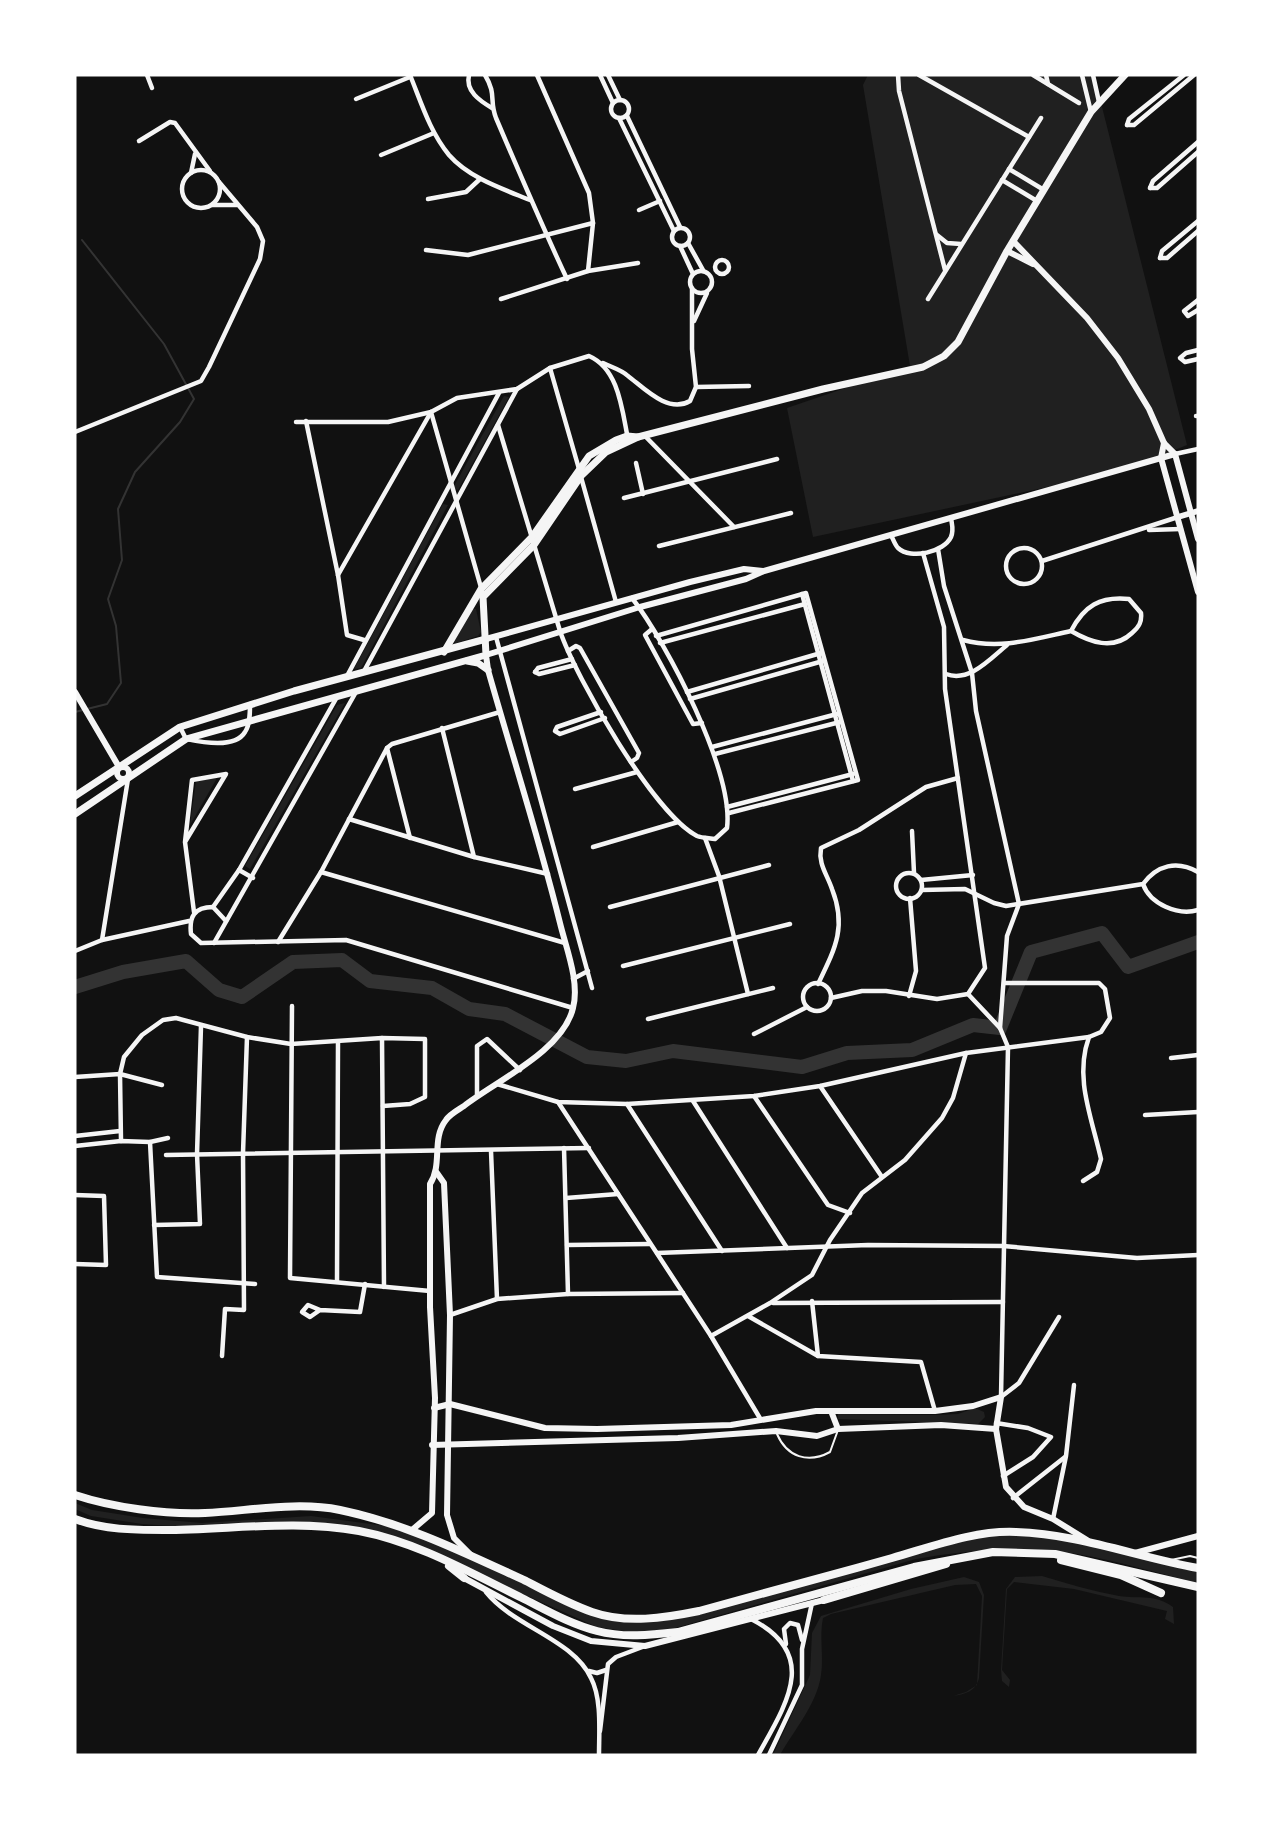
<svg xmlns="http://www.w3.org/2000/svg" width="1273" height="1830" font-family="'Alegreya Sans',sans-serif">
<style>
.green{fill:#202020}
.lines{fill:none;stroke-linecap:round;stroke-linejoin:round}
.stream{stroke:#333;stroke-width:2}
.river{stroke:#333;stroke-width:14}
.service{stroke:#f5f5f5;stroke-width:2}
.minor{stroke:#f5f5f5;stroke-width:4.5}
.tertiary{stroke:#f5f5f5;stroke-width:6}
.secondary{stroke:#f5f5f5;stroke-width:7}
.trunk{stroke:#f5f5f5;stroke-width:8}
</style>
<rect width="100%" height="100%" fill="#111"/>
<g class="green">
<path d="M868,75H1094L1187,445L1140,464L1080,480L813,537L787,408L910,366L863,85Z"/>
<path d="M504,396L509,397L458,490L453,488Z"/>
<path d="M443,504L448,505L361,668L354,669Z"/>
<path d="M471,609H476L481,632L478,636L456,643L453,641Z"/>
<path d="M345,703L250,869L245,866L337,705Z"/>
<path d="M217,778L190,825L196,781Z"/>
<path d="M975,1408L984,1412L985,1417L978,1424L838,1419V1414L936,1415L958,1414Z"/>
<path d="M75,1503L92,1510L143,1518L202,1523L311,1516L408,1529L593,1615L664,1621L942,1545L1013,1533L1045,1535L1198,1569V1583C1158,1573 1117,1561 1077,1554C1024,1545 967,1550 916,1559L675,1628L639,1633L597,1627L395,1537L313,1522L201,1528L142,1524L91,1516L75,1509Z"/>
<path d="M1042,1576C1068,1584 1093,1591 1119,1596C1139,1599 1156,1594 1173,1607L1174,1624L1165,1619L1167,1611L1074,1589L1014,1582L1007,1589L1002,1670L1010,1680L1009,1687L1002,1681L1001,1670L1006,1589L1015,1577Z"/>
<path d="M964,1577L979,1582L984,1595L979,1678C976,1691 966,1694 953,1696L966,1692L977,1685L982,1596L976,1584L955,1585L831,1614L823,1618C819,1637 824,1656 821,1675C817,1704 794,1730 780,1755H773L810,1675L812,1633L821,1616L911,1589Z"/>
</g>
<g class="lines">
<path class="stream" d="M75,712L107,704L121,683L116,626L108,599L122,560L118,509L135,472L180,422L194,399L164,344L82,240"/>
<path class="river" d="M75,987L123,972L186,961L219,990L242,997L293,962L342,960L370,981L432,988L469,1009L505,1014L587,1057L626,1061L673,1051L802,1067L847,1053L912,1050L973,1025L1000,1028L1031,952L1102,933L1128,967L1198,942"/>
<g class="service">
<path d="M777,1434C787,1457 808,1464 830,1452L838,1430"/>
<path d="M1171,1560L1190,1556L1198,1558"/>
</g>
<g class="minor">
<path d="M147,75L152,88"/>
<path d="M410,75C421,102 430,132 449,155C469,178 503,189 530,200"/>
<path d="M469,75C465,91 480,101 492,108"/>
<path d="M485,75C497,95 489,100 496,118C519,172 542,226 567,279"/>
<path d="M537,75L589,193L593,223L588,271"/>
<path d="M600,75L613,103"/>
<path d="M608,75L620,100"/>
<path d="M898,75L899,91L945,270"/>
<path d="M919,75L1029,137"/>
<path d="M1033,75L1079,103"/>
<path d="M1046,75L1048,84"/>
<path d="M1082,75L1091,112"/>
<path d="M1093,75L1099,102"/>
<path d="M356,99L410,77"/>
<circle cx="620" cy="109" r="9"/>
<path d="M627,116L680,227"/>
<path d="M619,118L674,231"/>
<path d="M1127,125H1134L1194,75"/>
<path d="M1127,125L1129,119L1184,75"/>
<path d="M139,141L170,122L175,123L210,171"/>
<path d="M381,155L434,133"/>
<path d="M1009,169L1044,190"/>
<circle cx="201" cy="189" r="19"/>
<path d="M191,173L195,154"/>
<path d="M1002,180L1037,201"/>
<path d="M1150,188L1153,181L1198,142"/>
<path d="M1150,188H1157L1198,152"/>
<path d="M428,199L466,192L480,179"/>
<path d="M212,205H237"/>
<path d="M639,210L660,201"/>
<circle cx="681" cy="237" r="9"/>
<path d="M937,235L947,243L961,244"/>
<path d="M688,243L703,270"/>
<path d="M680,246L693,274"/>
<path d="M426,250L468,255L593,223"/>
<path d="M1160,258L1162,251L1198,221"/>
<path d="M1160,258H1167L1198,231"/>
<circle cx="722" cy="267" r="7"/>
<circle cx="701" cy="282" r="11"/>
<path d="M501,299L588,271L638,263"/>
<path d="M928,299L1041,118"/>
<path d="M1198,300L1184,311L1188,316L1198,310"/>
<path d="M694,321L707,293"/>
<path d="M1198,350L1186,353L1180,358L1185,362L1198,359"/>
<path d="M603,363C611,367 622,370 628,376C644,388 668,414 690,401L696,387L692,349V289"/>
<path d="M550,368L579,469"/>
<path d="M696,387L749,386"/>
<path d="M431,412L482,591"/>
<path d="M1196,416H1198"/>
<path d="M306,421L338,575L347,635L364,640"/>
<path d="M296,422H388L431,412L457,398L517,389L550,368L589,356C619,369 622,410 628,439"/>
<path d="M498,425L560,631C576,678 654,814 697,836C702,838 709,838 715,839L727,828C734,772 667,643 632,598"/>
<path d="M75,432L201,381L209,367L260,259L263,241L257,227L219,182"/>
<path d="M644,435L734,527"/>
<path d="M1175,454L1198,449"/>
<path d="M636,463L643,494"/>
<path d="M581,477L616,602"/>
<path d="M624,498L777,459"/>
<path d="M1149,530L1181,529"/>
<path d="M891,535C893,539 895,545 898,548C911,560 944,552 951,537C954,530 952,525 951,518"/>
<path d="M659,546L791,513"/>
<circle cx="1024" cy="566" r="18"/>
<path d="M938,549L944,586L972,673L976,711L1019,904L1007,936L1000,1028L1008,1047L1001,1397"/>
<path d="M1042,561L1178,517"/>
<path d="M338,575L431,412"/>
<path d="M802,594L853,781"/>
<path d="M652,629L645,635L693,724L702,723"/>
<path d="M656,636L806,593L858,780L729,813"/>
<path d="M496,637L592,988"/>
<path d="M963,640C1000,650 1034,639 1071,631C1090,642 1113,651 1132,633C1139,627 1142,622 1141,613L1129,599C1100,596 1084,606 1071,631"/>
<path d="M660,643L805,604"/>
<path d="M568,651L576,646L580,648L639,753L637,758L631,762"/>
<path d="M535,672L539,674L575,665"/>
<path d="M535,672L538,668L572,659"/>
<path d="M363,673L517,389"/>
<path d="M946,674C969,683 990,659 1007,645"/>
<path d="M347,676L499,393"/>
<path d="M687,692L821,653"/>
<path d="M690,699L823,661"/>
<path d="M601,712L557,727L555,731L560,734L605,718"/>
<path d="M180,727L186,739C201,742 235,749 245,732C250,725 250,713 250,704"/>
<path d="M442,728L474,857"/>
<path d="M712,747L837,714"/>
<path d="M387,748L410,838"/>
<path d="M715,754L840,722"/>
<path d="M575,789L637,772"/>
<path d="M727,807L853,774"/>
<path d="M349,819L474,857L548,874"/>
<path d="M912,831L914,873"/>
<path d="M705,838L719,876L748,994"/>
<path d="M185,842L226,774L192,780L185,842L194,912"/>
<path d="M593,847L678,822"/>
<path d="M239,870L253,878"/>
<path d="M321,872L565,943"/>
<circle cx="909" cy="886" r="13"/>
<path d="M921,880L973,875"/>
<path d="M1143,884C1150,904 1178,916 1198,910"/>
<path d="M922,890L965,889L994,903L1006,906L1143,884C1157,865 1177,860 1198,872"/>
<path d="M213,907L239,870L337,697"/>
<path d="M610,907L769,865"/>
<path d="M226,921L213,907C194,907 189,917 191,934L201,943L346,940L573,1008"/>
<path d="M102,940L128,779"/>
<path d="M278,942L321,872L387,748L392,744L500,712"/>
<path d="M214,943L356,692"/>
<path d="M75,951L102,940L189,921"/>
<path d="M623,966L790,924"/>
<path d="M573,979L588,971"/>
<circle cx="817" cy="997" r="14"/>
<path d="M818,984C835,949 847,927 832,889C827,874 818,864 821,848L859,830L926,787L958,778"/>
<path d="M968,994L1000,1028"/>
<path d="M909,996L916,971L910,898"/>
<path d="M831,998L862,991H886L937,999L968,994L985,968L945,689L944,627L923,553"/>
<path d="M292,1006L290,1278L430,1291"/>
<path d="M648,1019L773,988"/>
<path d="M754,1034L807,1007"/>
<path d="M382,1038L384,1287"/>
<path d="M1171,1058L1198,1055"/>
<path d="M75,1077L120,1074L162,1085"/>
<path d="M497,1084L558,1102L627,1104L754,1096L820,1086L966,1053L1089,1037L1101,1032L1110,1018L1105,989L1099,983H1004"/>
<path d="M820,1086L882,1177"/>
<path d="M477,1096V1046L487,1039L520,1070"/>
<path d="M754,1096L828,1205L850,1213"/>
<path d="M693,1101L787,1248"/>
<path d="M558,1102L711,1336L761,1420"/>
<path d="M627,1104L722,1251"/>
<path d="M1145,1115L1198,1112"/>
<path d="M75,1136L120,1131"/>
<path d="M121,1141L120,1074L124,1057L142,1035L163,1020L176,1018L247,1037L291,1044L382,1038L425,1039V1097L410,1104L383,1106"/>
<path d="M150,1142L157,1277L255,1284"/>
<path d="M75,1146L121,1141L150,1142L168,1138"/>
<path d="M564,1148L568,1294"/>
<path d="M491,1151L497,1299"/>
<path d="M166,1155L589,1148"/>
<path d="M1083,1181L1097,1172L1101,1159C1092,1118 1074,1078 1089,1037"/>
<path d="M75,1195L104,1196L106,1265L75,1264"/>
<path d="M566,1198L618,1194"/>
<path d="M154,1225L200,1224L197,1154L201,1026"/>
<path d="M567,1245L650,1244"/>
<path d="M657,1253L868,1245L1003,1246L1137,1258L1198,1255"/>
<path d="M337,1281L338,1043"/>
<path d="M812,1301L818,1356"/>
<path d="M773,1303L1003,1302"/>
<path d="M320,1310L310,1317L302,1312L308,1305L320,1310L360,1312L365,1284"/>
<path d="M450,1315L497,1299L568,1294L683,1293"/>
<path d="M748,1316L818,1356L921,1362L935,1411"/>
<path d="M711,1336L770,1303L812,1275L830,1240L862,1193L905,1160L942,1118L953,1098L966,1053"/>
<path d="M222,1356L225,1309L244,1310L243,1153L247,1037"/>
<path d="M1001,1397L1019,1383L1059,1317"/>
<path d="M996,1423L1028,1428L1051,1437L1033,1457L1003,1476"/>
<path d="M1013,1498L1065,1457"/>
<path d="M1053,1519L1066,1456L1074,1385"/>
<path d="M486,1592C514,1627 573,1639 591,1678C602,1699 599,1732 599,1755"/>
<path d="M751,1619C820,1654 787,1703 758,1755"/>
<path d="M786,1644L784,1629L790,1623L798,1625L802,1640"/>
<path d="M589,1671L597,1673L606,1670"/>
<path d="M600,1731L608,1664L616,1657L645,1646"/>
<path d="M769,1755L802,1685V1649L812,1603"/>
</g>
<g class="tertiary">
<path d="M1013,241L1087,318L1118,358L1149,409L1164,443L1175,454L1198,539"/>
<path d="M1007,251L1033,264"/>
<path d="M1164,443L1161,458L1198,592"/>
<path d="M1178,517L1198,511"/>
<path d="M486,639L690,582L744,569L763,571"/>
<path d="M75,692L119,767"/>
<circle cx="123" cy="773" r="6"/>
<path d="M437,1173L444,1183L450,1315L447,1515L454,1538L471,1555"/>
<path d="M434,1408L450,1404L545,1428L597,1429L731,1425L816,1411H935L973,1406L1001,1397L996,1429L1006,1487L1024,1507L1053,1519L1087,1540"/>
<path d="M831,1411L838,1429"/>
<path d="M432,1445L678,1438L776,1431L817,1436L838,1429L941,1425L996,1429"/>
<path d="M412,1530L432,1513L435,1398L430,1307V1184C443,1164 431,1139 446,1120C450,1114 458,1110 464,1106C496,1081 563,1051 573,1008C580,982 566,948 560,923C539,838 512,755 488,670L486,655L640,607L746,579L764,571L1175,454"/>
<path d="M1135,1553L1198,1536"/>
<path d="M464,1578L553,1626L591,1641L645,1646L824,1600"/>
</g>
<g class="secondary">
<path d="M444,652L481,589L532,537L589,456L616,440L627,436L638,437"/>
<path d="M467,661L478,663L488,670"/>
<path d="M75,796L180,727L294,691L486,639"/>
<path d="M75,814L186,739L486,655L483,597L534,545L581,476L606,452L638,437L823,389L923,367L944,356L958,342L1007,251L1091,112L1125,75"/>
</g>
<g class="trunk">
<path d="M75,1495C111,1507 166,1515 205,1513C249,1511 297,1501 340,1510C407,1524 465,1553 526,1581C547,1592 569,1604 592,1612C626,1624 665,1618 699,1611C764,1593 828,1576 892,1558C931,1547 975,1530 1016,1532C1079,1534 1137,1557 1198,1568"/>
<path d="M75,1519C104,1530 134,1530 164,1530C229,1530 295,1519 359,1531C417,1542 469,1572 522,1598C546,1610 570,1624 597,1631C623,1638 651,1635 678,1632L914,1567L993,1552L1055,1554L1198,1587"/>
<path d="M1061,1560L1121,1575L1161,1593"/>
<path d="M449,1566L464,1578"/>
<path d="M824,1600L946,1564"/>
</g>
</g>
<rect width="1273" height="1830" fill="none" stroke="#ffffff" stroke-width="153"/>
</svg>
